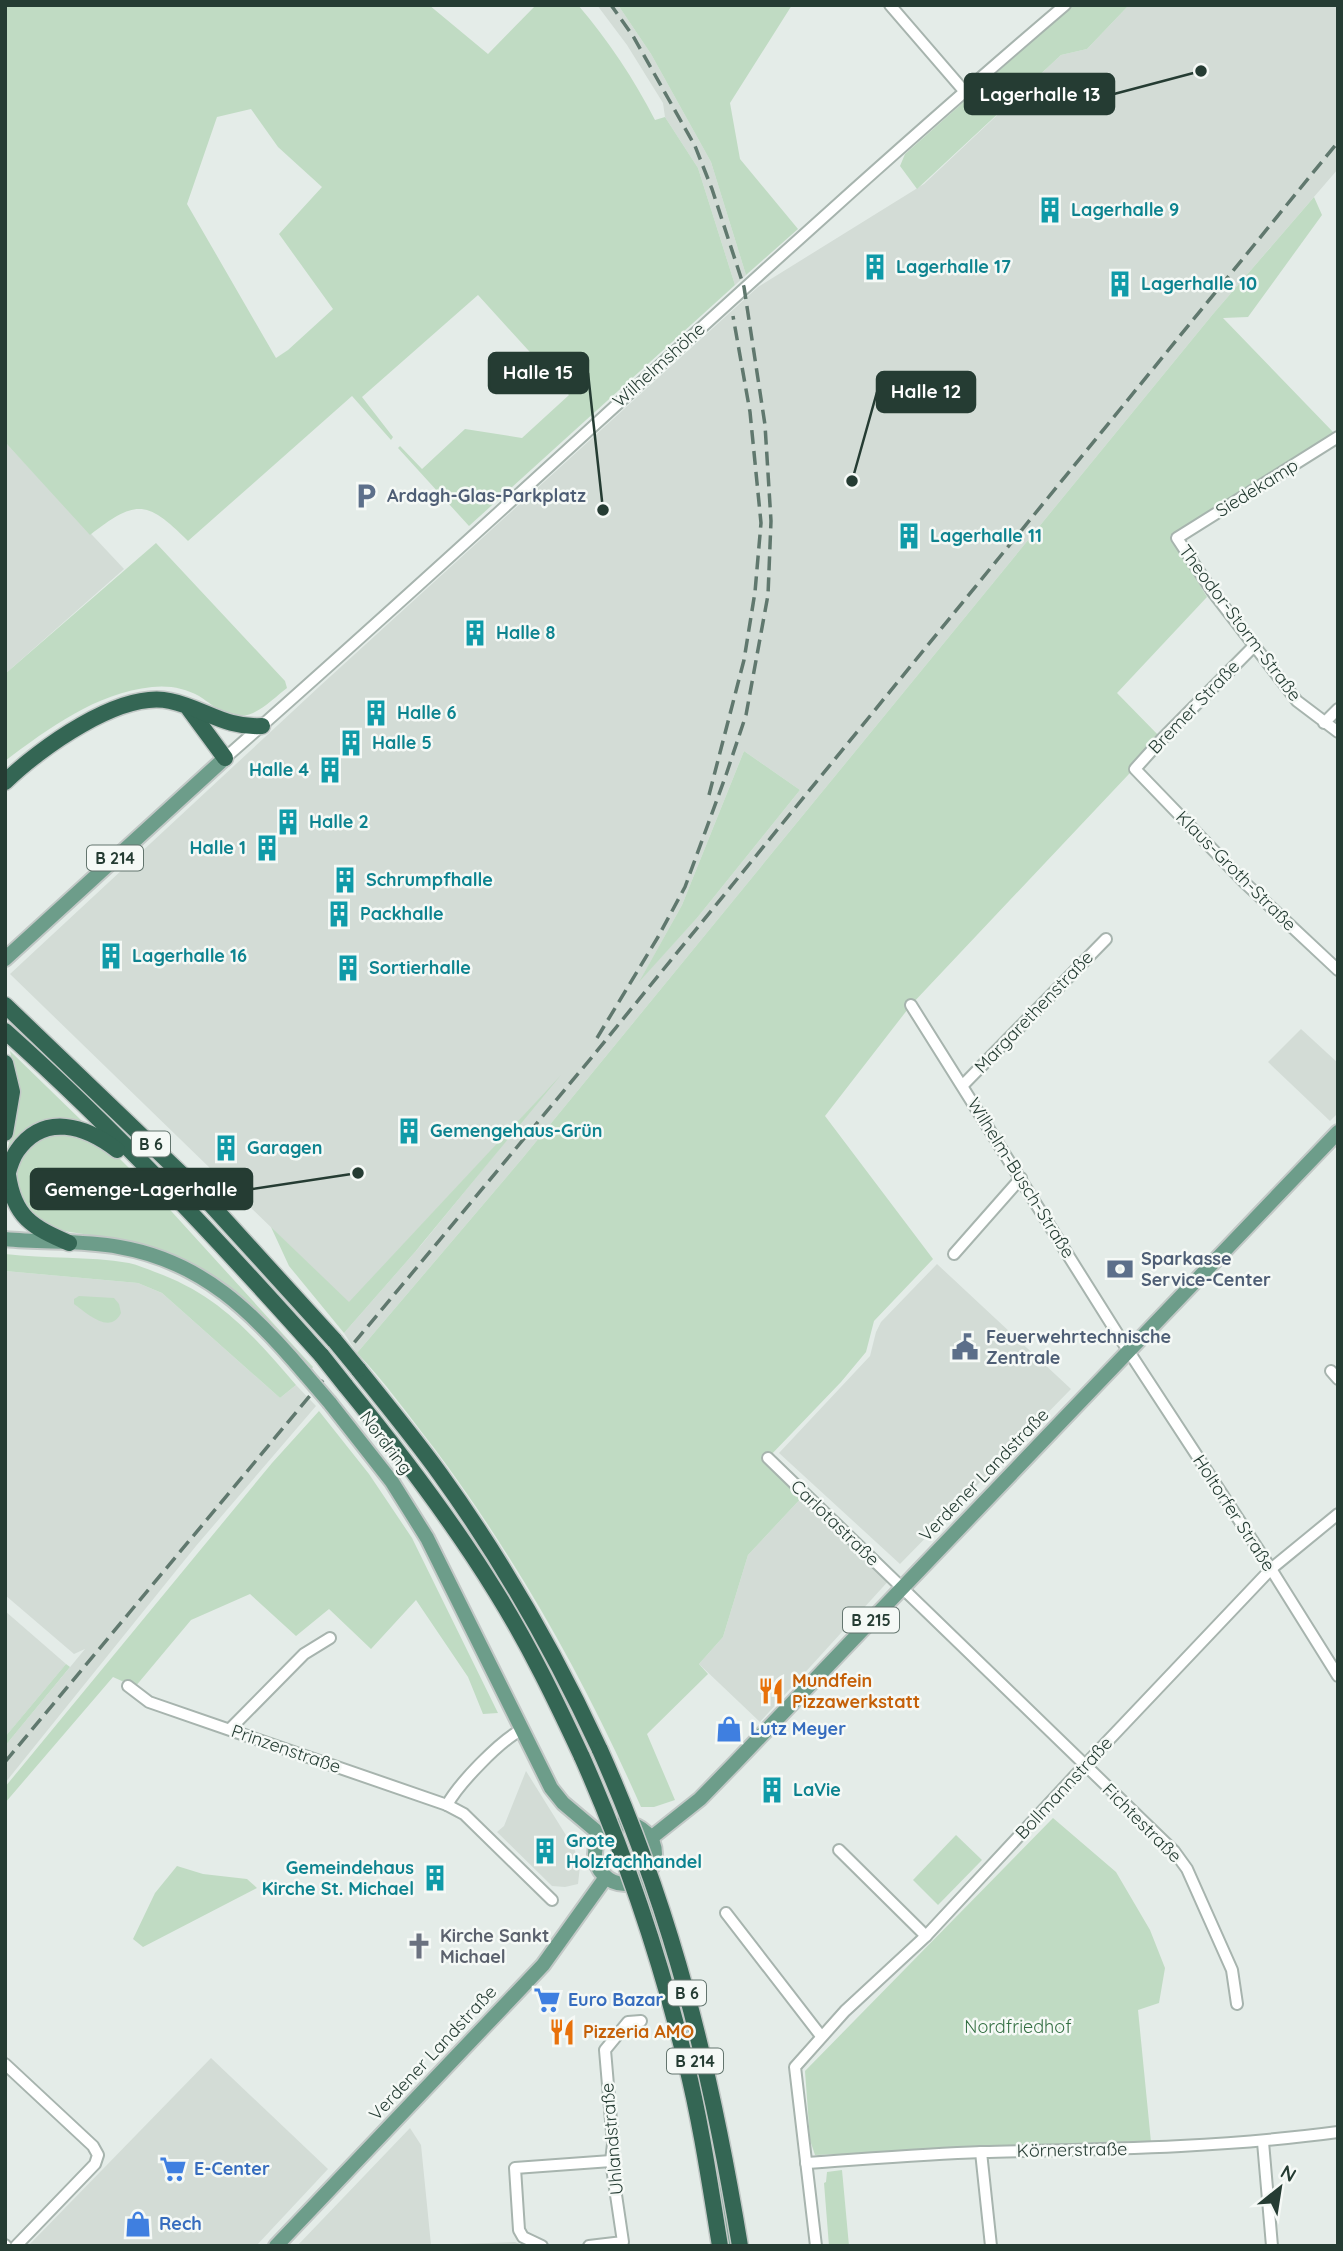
<svg xmlns="http://www.w3.org/2000/svg" width="1343" height="2251" font-family="Quicksand,sans-serif">
<style>
.built{fill:#d3dcd6;fill-rule:evenodd}
.green{fill:#c0dbc3;fill-rule:evenodd}
.lines{fill:none;stroke-linecap:round;stroke-linejoin:round}
.minor-casing{stroke:#a7b4ae;stroke-width:14}
.major-casing{stroke:#c2c8c6;stroke-width:18}
.highway-casing{stroke:#c2c8c6;stroke-width:19}
.minor{stroke:#fff;stroke-width:10}
.major{stroke:#6d9d8a;stroke-width:14}
.highway{stroke:#346654;stroke-width:16}
.rail{stroke:#60786e;stroke-width:3.5;stroke-dasharray:14 7;stroke-linecap:butt}
.major-bridge-casing{stroke:#c2c8c6;stroke-width:18;stroke-linecap:butt}
.highway-bridge-casing{stroke:#c2c8c6;stroke-width:19;stroke-linecap:butt}
.major-bridge{stroke:#6d9d8a;stroke-width:14}
.highway-bridge{stroke:#346654;stroke-width:16}
.labels{text-anchor:middle;stroke-width:5;stroke-linejoin:round;paint-order:stroke}
.shield{fill:#f5f9f6;stroke:#63756e;stroke-width:2}
.shield-label{font-size:16px;font-weight:bold;fill:#253c33}
.culture-label{font-size:18px;font-weight:bold;fill:#0d838f;stroke:#f5f9f6;text-anchor:start}
.street-label{font-size:18px;fill:#253c33;stroke:#f5f9f6}
.service-label{font-size:18px;font-weight:bold;fill:#4e5e75;stroke:#f5f9f6;text-anchor:start}
.food-label{font-size:18px;font-weight:bold;fill:#c56008;stroke:#f5f9f6;text-anchor:start}
.shop-label{font-size:18px;font-weight:bold;fill:#366cbe;stroke:#f5f9f6;text-anchor:start}
.worship-label{font-size:18px;font-weight:bold;fill:#5b616d;stroke:#f5f9f6;text-anchor:start}
.park-label{font-size:18px;fill:#336f42;stroke:#f5f9f6}
.leader{fill:none;stroke:#253c33;stroke-width:2.5}
.callout-dot{fill:#253c33;stroke:#f5f9f6;stroke-width:2.5}
.callout{fill:#253c33;stroke:#253c33;stroke-width:2.5}
.callout-label{font-size:19px;text-anchor:middle;font-weight:bold;fill:#fff}
</style>
<rect width="100%" height="100%" fill="#e4ece8"/>
<g class="built">
<path d="M597,5H618L651,54L711,162L746,275L735,285L698,168L665,117L663,103L627,45Z"/>
<path d="M1129,5H1338V169L1213,314L521,1160L357,1353L344,1333L422,1244L550,1087L349,1303L10,974L321,685L758,287L924,184L1061,55L1087,49ZM744,751L800,790L697,918L641,979L682,905Z"/>
<path d="M5,442L124,569L5,674Z"/>
<path d="M1301,1029L1338,1063V1113L1330,1121L1268,1062Z"/>
<path d="M937,1264L1071,1389L900,1564L779,1453L870,1356L876,1332L881,1322Z"/>
<path d="M5,1271L138,1283L162,1293L280,1398L296,1385L316,1406L196,1546L5,1783V1746L85,1649L74,1654L5,1595Z"/>
<path d="M805,1494L892,1577L760,1722L699,1664L723,1637L748,1555Z"/>
<path d="M5,1611L66,1664L5,1737Z"/>
<path d="M526,1771L574,1848L580,1866L578,1884L565,1887L552,1886L497,1832L504,1826Z"/>
<path d="M211,2058L328,2169L256,2246H28Z"/>
<path d="M410,2128L421,2145L431,2245L515,2242L525,2246H297Z"/>
</g>
<g class="green">
<path d="M5,5H429L488,54L536,5H578C608,40 634,79 655,120L665,117L698,168L735,285L469,526L398,448L400,446L422,469L465,429L522,438L569,395L478,295L362,397L393,437L391,440L352,396L188,541C147,500 136,499 90,535L5,442ZM251,109L278,147L322,187L279,234L333,309L288,350L276,358L187,204L217,117Z"/>
<path d="M618,5H792L730,103L740,159L798,229L746,275L711,162L651,54Z"/>
<path d="M1073,5H1129L1087,49L1061,55L917,189L900,166L905,154Z"/>
<path d="M1314,197L1322,215L1248,317L1223,318L1334,433L1170,536L1207,597L1117,693L1162,739L911,1005L825,1116L933,1259L874,1321L866,1352L841,1382L768,1458L805,1494L748,1555L723,1637L699,1664L708,1674L647,1734L675,1800L654,1807H641C584,1678 518,1561 434,1448C409,1416 385,1382 357,1353L521,1160L1213,314Z"/>
<path d="M156,543L285,681L287,688C275,697 258,715 242,716C225,718 212,704 199,696C185,688 168,685 152,687C96,693 49,728 5,761V674Z"/>
<path d="M744,751L800,790L697,918L639,982L682,905Z"/>
<path d="M10,1051L83,1122L59,1120L5,1157C18,1114 20,1096 10,1051Z"/>
<path d="M561,1075L415,1252L344,1333L289,1266L271,1227L349,1302Z"/>
<path d="M56,1131L73,1132L115,1154L162,1201L313,1367L311,1371C272,1327 236,1286 184,1259C164,1249 139,1243 118,1239C75,1230 12,1237 14,1174C15,1163 27,1146 36,1139C41,1135 50,1134 56,1131Z"/>
<path d="M5,1254C47,1259 88,1256 129,1263C138,1265 147,1269 155,1272C219,1295 253,1335 296,1385L280,1398L162,1293L138,1283L5,1271Z"/>
<path d="M79,1296L114,1298L119,1304L121,1313C110,1335 88,1314 74,1304V1299Z"/>
<path d="M319,1411L369,1474L412,1538L498,1713L483,1714L468,1677L416,1600L371,1649L329,1609L296,1636L250,1594L191,1620L135,1687L113,1677L5,1803V1787L272,1463Z"/>
<path d="M66,1664L70,1667L5,1746V1737Z"/>
<path d="M1053,1818L1116,1872L1150,1930L1165,1968L1159,2003L1138,2010L1151,2142L815,2155L810,2140L805,2071Z"/>
<path d="M956,1835L982,1860L938,1905L913,1880Z"/>
<path d="M177,1866L203,1874L247,1879L257,1888L143,1947L133,1939L155,1893Z"/>
<path d="M842,2170L849,2246H829L824,2183L826,2182L827,2172Z"/>
</g>
<g class="lines">
<g class="minor-casing">
<g id="minor">
<path d="M890,5L965,92"/>
<path d="M1338,437L1177,538L1212,591L1297,701L1338,732"/>
<path d="M1254,646L1162,739L1135,769L1245,883L1338,970"/>
<path d="M1324,723L1338,709"/>
<path d="M225,758C508,510 779,249 1065,5"/>
<path d="M911,1005L1122,1341L1271,1569L1338,1676"/>
<path d="M963,1085L1106,939"/>
<path d="M954,1254L1021,1178"/>
<path d="M1331,1371L1338,1379"/>
<path d="M768,1458L1174,1851L1187,1869L1232,1970L1237,2004"/>
<path d="M128,1686L149,1702L447,1805L464,1814L552,1900"/>
<path d="M230,1729L304,1654L330,1638"/>
<path d="M447,1805C459,1783 500,1741 521,1730"/>
<path d="M839,1850L926,1936"/>
<path d="M726,1913L821,2036"/>
<path d="M5,2064L93,2146L98,2155L95,2164L16,2246"/>
<path d="M1263,2142L1272,2246"/>
<path d="M981,2152L991,2246"/>
<path d="M806,2163C865,2159 923,2154 982,2152C1101,2149 1219,2148 1338,2132"/>
<path d="M5,2245L6,2246"/>
<path d="M542,2246L523,2237L519,2230L515,2168L611,2161"/>
<path d="M589,2246L623,2242L611,2161L613,2144L605,2050L628,2022L641,2021"/>
<path d="M816,2246L795,2067L845,2011L926,1936L1085,1765L1271,1569L1338,1514"/>
</g>
</g>
<g class="major-casing">
<g id="major">
<path d="M5,959L225,758"/>
<path d="M5,1239C43,1243 81,1240 119,1247C202,1261 254,1313 306,1375"/>
<path d="M330,1403L392,1482L427,1538L551,1788L563,1803L601,1835"/>
<circle cx="625" cy="1854" r="30"/>
<path d="M651,1838L700,1799L735,1763L1338,1132"/>
<path d="M642,1880C684,1998 712,2121 730,2246"/>
<path d="M276,2246L543,1965L606,1877"/>
</g>
</g>
<g class="highway-casing">
<g id="highway">
<path d="M189,709L225,758"/>
<path d="M5,782C39,749 120,690 170,701C204,708 224,728 262,726"/>
<path d="M5,1005L194,1186L335,1341"/>
<path d="M5,1031C118,1132 221,1243 322,1356"/>
<path d="M5,1063L12,1092L5,1133"/>
<path d="M8,1175C14,1217 32,1227 69,1243"/>
<path d="M5,1182C8,1173 11,1159 17,1151C44,1112 86,1126 117,1150"/>
<path d="M358,1369C386,1404 414,1438 440,1474C502,1560 555,1653 600,1750"/>
<path d="M345,1385C399,1451 451,1519 496,1592C529,1645 556,1701 582,1757"/>
</g>
</g>
<use href="#minor" class="minor"/>
<use href="#major" class="major"/>
<use href="#highway" class="highway"/>
<g class="rail">
<path d="M709,795L744,660L755,592L761,523L750,412L733,316"/>
<path d="M597,1038L658,937L685,887L726,775L746,715L768,595L771,521L765,425L744,287L712,189L695,146L633,36L611,5"/>
<path d="M5,1762L592,1057L1338,142"/>
</g>
<g class="major-bridge-casing">
<path id="major-bridge" d="M306,1375L330,1403"/>
</g>
<g class="highway-bridge-casing">
<g id="highway-bridge">
<path d="M335,1341L358,1369"/>
<path d="M322,1356L345,1385"/>
<path d="M600,1750C673,1913 711,2070 740,2246"/>
<path d="M582,1757C626,1856 660,1958 686,2063C701,2123 710,2185 720,2246"/>
</g>
</g>
<use href="#major-bridge" class="major-bridge"/>
<use href="#highway-bridge" class="highway-bridge"/>
</g>
<defs>
<g id="building-bare" transform="scale(2.1)"><path d="M-4-6H4V6H1V3H-1V6H-4ZM-2.5-4.3h1.7v1.8h-1.7ZM.8-4.3h1.7v1.8H.8ZM-2.5-1h1.7V.8h-1.7ZM.8-1h1.7V.8H.8Z" fill="#0f9aa8" stroke="#f5f9f6" stroke-width="2.5" paint-order="stroke"/></g>
<g id="parking-bare" transform="scale(2.1)"><path d="M-3.5-5.5H1a3.5 3.5 0 0 1 0 7H-1V5.5H-3.5ZM-1-3.4V-.6H.8a1.4 1.4 0 0 0 0-2.8Z" fill="#5c6f8a" stroke="#f5f9f6" stroke-width="2.5" paint-order="stroke"/></g>
<g id="bank-bare" transform="scale(2.1)"><path d="M-6-4H6V4H-6ZM0-2.3a2.3 2.3 0 1 0 0 4.6a2.3 2.3 0 1 0 0-4.6Z" fill="#5c6f8a" stroke="#f5f9f6" stroke-width="2.5" paint-order="stroke"/></g>
<g id="civic-bare" transform="scale(2.1)"><path d="M-.6-6.5H3V-4.5H.6V-3L4-1V1h2V6H-6V1h2V-1L-.6-3ZM-1.2 2.5V6h2.4V2.5Z" fill="#5c6f8a" stroke="#f5f9f6" stroke-width="2.5" paint-order="stroke"/></g>
<g id="restaurant-bare" transform="scale(2.1)"><path d="M-5-6h1v4h1v-4h1v4h1v-4h1v5L-1.5 .5V6h-2V.5L-5-1ZM5-6V6H3V1.5H1.5Q1.5-4 5-6Z" fill="#e8710a" stroke="#f5f9f6" stroke-width="2.5" paint-order="stroke"/></g>
<g id="shop-bare" transform="scale(2.1)"><path d="M-5-2.5h2.3a2.7 3.5 0 0 1 5.4 0H5L5.5 6h-11ZM-1.5-2.5h3a1.5 2.3 0 0 0-3 0Z" fill="#3f7fe0" stroke="#f5f9f6" stroke-width="2.5" paint-order="stroke"/></g>
<g id="church-bare" transform="scale(2.1)"><path d="M-1.2-6h2.4v3.5h3.3v2.4h-3.3V6h-2.4V-.1h-3.3v-2.4h3.3Z" fill="#6b7280" stroke="#f5f9f6" stroke-width="2.5" paint-order="stroke"/></g>
<g id="supermarket-bare" transform="scale(2.1)"><path d="M-6-5.5h2.5l.6 2H6L4.5 2H-2.5L-4.4-4H-6ZM-1.5 3.2a1.3 1.3 0 1 0 .1 0ZM3 3.2a1.3 1.3 0 1 0 .1 0Z" fill="#3f7fe0" stroke="#f5f9f6" stroke-width="2.5" paint-order="stroke"/></g>
</defs>
<g fill-rule="evenodd">
<use href="#building-bare" x="1050" y="210"/>
<use href="#building-bare" x="875" y="267"/>
<use href="#building-bare" x="1120" y="284"/>
<use href="#parking-bare" x="366" y="496"/>
<use href="#building-bare" x="909" y="536"/>
<use href="#building-bare" x="475" y="633"/>
<use href="#building-bare" x="376" y="713"/>
<use href="#building-bare" x="351" y="743"/>
<use href="#building-bare" x="330" y="770"/>
<use href="#building-bare" x="288" y="822"/>
<use href="#building-bare" x="267" y="848"/>
<use href="#building-bare" x="345" y="880"/>
<use href="#building-bare" x="339" y="914"/>
<use href="#building-bare" x="111" y="956"/>
<use href="#building-bare" x="348" y="968"/>
<use href="#building-bare" x="409" y="1131"/>
<use href="#building-bare" x="226" y="1148"/>
<use href="#bank-bare" x="1120" y="1269"/>
<use href="#civic-bare" x="965" y="1347"/>
<use href="#restaurant-bare" x="771" y="1691"/>
<use href="#shop-bare" x="729" y="1729"/>
<use href="#building-bare" x="772" y="1790"/>
<use href="#building-bare" x="545" y="1851"/>
<use href="#building-bare" x="435" y="1878"/>
<use href="#church-bare" x="419" y="1946"/>
<use href="#supermarket-bare" x="547" y="2000"/>
<use href="#restaurant-bare" x="562" y="2032"/>
<use href="#supermarket-bare" x="173" y="2169"/>
<use href="#shop-bare" x="138" y="2224"/>
</g>
<g class="labels">
<g class="shield">
<rect x="87" y="845.5" width="56" height="25" rx="5"/>
<rect x="132" y="1131.5" width="38" height="25" rx="5"/>
<rect x="843" y="1607.5" width="56" height="25" rx="5"/>
<rect x="668" y="1980.5" width="38" height="25" rx="5"/>
<rect x="667" y="2048.5" width="56" height="25" rx="5"/>
</g>
<g class="shield-label">
<text x="115" y="864">B 214</text>
<text x="151" y="1150">B 6</text>
<text x="871" y="1626">B 215</text>
<text x="687" y="1999">B 6</text>
<text x="695" y="2067">B 214</text>
</g>
<g class="culture-label">
<text x="1071" y="216">Lagerhalle 9</text>
<text x="896" y="273">Lagerhalle 17</text>
<text x="1141" y="290">Lagerhalle 10</text>
<text x="930" y="542">Lagerhalle 11</text>
<text x="496" y="639">Halle 8</text>
<text x="397" y="719">Halle 6</text>
<text x="372" y="749">Halle 5</text>
<text x="309" y="776" text-anchor="end">Halle 4</text>
<text x="309" y="828">Halle 2</text>
<text x="246" y="854" text-anchor="end">Halle 1</text>
<text x="366" y="886">Schrumpfhalle</text>
<text x="360" y="920">Packhalle</text>
<text x="132" y="962">Lagerhalle 16</text>
<text x="369" y="974">Sortierhalle</text>
<text x="430" y="1137">Gemengehaus-Grün</text>
<text x="247" y="1154">Garagen</text>
<text x="793" y="1796">LaVie</text>
<text x="566" y="1847">Grote<tspan x="566" dy="21">Holzfachhandel</tspan></text>
<text x="414" y="1874" text-anchor="end">Gemeindehaus<tspan x="414" dy="21">Kirche St. Michael</tspan></text>
</g>
<g class="street-label">
<text transform="translate(659 365) rotate(-42)" y="6">Wilhelmshöhe</text>
<text transform="translate(1257 488) rotate(-32)" y="6">Siedekamp</text>
<text transform="translate(1240 623) rotate(53)" y="6">Theodor-Storm-Straße</text>
<text transform="translate(1194 707) rotate(-46)" y="6">Bremer Straße</text>
<text transform="translate(1236 871) rotate(45)" y="6">Klaus-Groth-Straße</text>
<text transform="translate(1034 1012) rotate(-46)" y="6">Margarethenstraße</text>
<text transform="translate(1021 1178) rotate(58)" y="6">Wilhelm-Busch-Straße</text>
<text transform="translate(386 1443) rotate(53)" y="6">Nordring</text>
<text transform="translate(984 1475) rotate(-46)" y="6">Verdener Landstraße</text>
<text transform="translate(1234 1513) rotate(57)" y="6">Holtorfer Straße</text>
<text transform="translate(835 1523) rotate(44)" y="6">Carlotastraße</text>
<text transform="translate(286 1749) rotate(19)" y="6">Prinzenstraße</text>
<text transform="translate(1064 1788) rotate(-47)" y="6">Bollmannstraße</text>
<text transform="translate(1142 1823) rotate(45)" y="6">Fichtestraße</text>
<text transform="translate(433 2053) rotate(-47)" y="6">Verdener Landstraße</text>
<text transform="translate(612 2139) rotate(-95)" y="6">Uhlandstraße</text>
<text transform="translate(1072 2150) rotate(-1)" y="6">Körnerstraße</text>
</g>
<g class="service-label">
<text x="387" y="502">Ardagh-Glas-Parkplatz</text>
<text x="1141" y="1265">Sparkasse<tspan x="1141" dy="21">Service-Center</tspan></text>
<text x="986" y="1343">Feuerwehrtechnische<tspan x="986" dy="21">Zentrale</tspan></text>
</g>
<g class="food-label">
<text x="792" y="1687">Mundfein<tspan x="792" dy="21">Pizzawerkstatt</tspan></text>
<text x="583" y="2038">Pizzeria AMO</text>
</g>
<g class="shop-label">
<text x="750" y="1735">Lutz Meyer</text>
<text x="568" y="2006">Euro Bazar</text>
<text x="194" y="2175">E-Center</text>
<text x="159" y="2230">Rech</text>
</g>
<g class="worship-label">
<text x="440" y="1942">Kirche Sankt<tspan x="440" dy="21">Michael</tspan></text>
</g>
<g class="park-label">
<text x="1018" y="2033">Nordfriedhof</text>
</g>
</g>
<path class="leader" d="M1201 71L1114 94M603 510L588 373M852 481L877 392M358 1173L252 1189"/>
<g class="callout-dot">
<circle cx="1201" cy="71" r="7"/>
<circle cx="603" cy="510" r="7"/>
<circle cx="852" cy="481" r="7"/>
<circle cx="358" cy="1173" r="7"/>
</g>
<g class="callout">
<rect x="965" y="74" width="149" height="40" rx="7"/>
<rect x="489" y="353" width="99" height="40" rx="7"/>
<rect x="877" y="372" width="98" height="40" rx="7"/>
<rect x="31" y="1169" width="221" height="40" rx="7"/>
</g>
<g class="callout-label">
<text x="1040" y="101">Lagerhalle 13</text>
<text x="538" y="379">Halle 15</text>
<text x="926" y="398">Halle 12</text>
<text x="141" y="1196">Gemenge-Lagerhalle</text>
</g>
<rect width="1343" height="2251" fill="none" stroke="#253c33" stroke-width="14"/>
<g transform="translate(1280 2188) rotate(30)" stroke="#f5f9f6" stroke-width="5" paint-order="stroke">
<path d="M0-5L12 26L0 18L-12 26Z" fill="#253c33"/>
<text y="-10" font-size="19" font-weight="bold" text-anchor="middle" fill="#253c33">N</text>
</g>
</svg>
